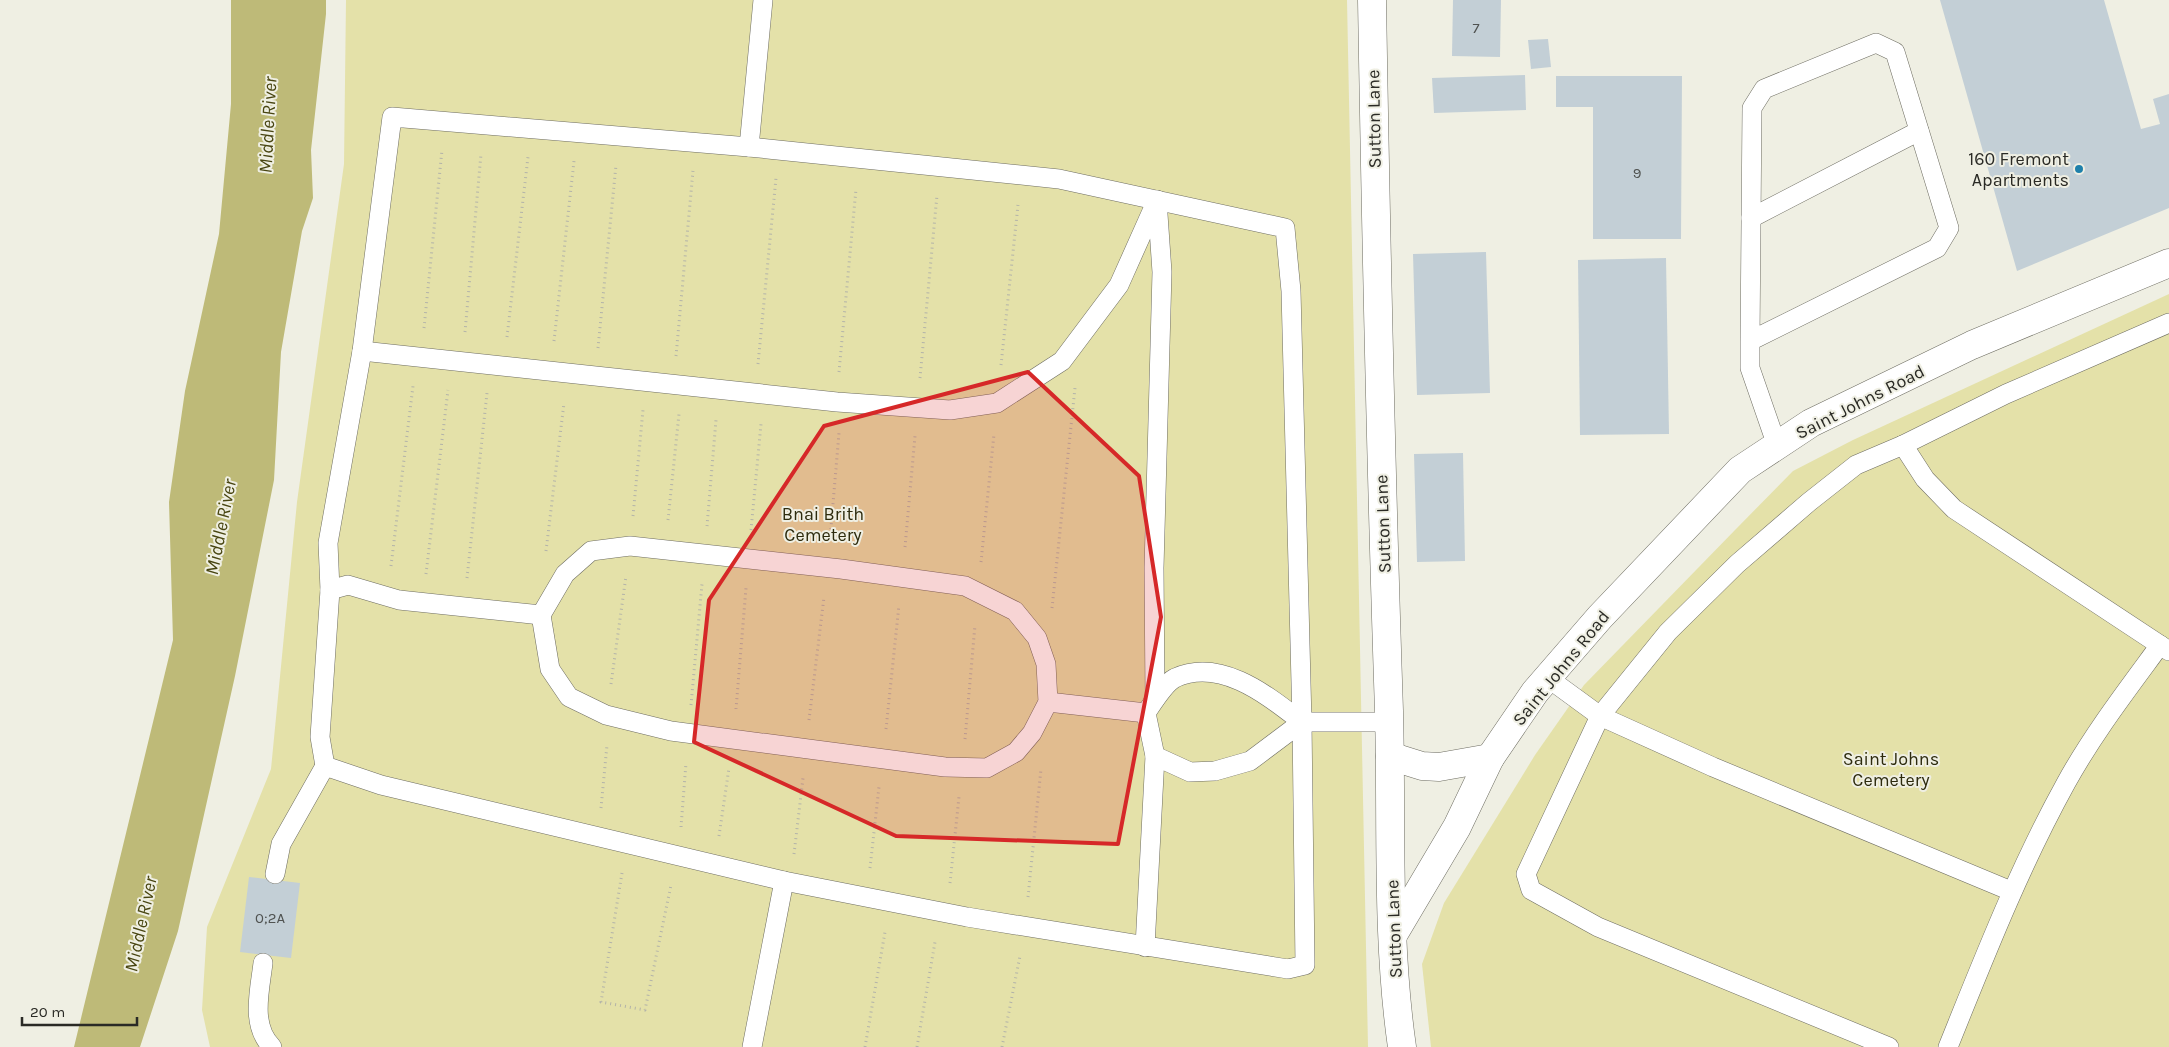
<svg xmlns="http://www.w3.org/2000/svg" width="2169" height="1047" font-family="Karla,sans-serif">
<style>
.green{fill:#e4e1a9}
.water{fill:#beba78}
.building{fill:#c3cfd6}
.lines{fill:none;stroke-linecap:round;stroke-linejoin:round}
.service-casing{stroke:#6e6d62;stroke-width:20}
.minor-casing{stroke:#6e6d62;stroke-width:29}
.path{stroke:#b3b3a9;stroke-width:3;stroke-dasharray:1 4;stroke-linecap:butt}
.service{stroke:#fff;stroke-width:19}
.minor{stroke:#fff;stroke-width:28}
.marked{fill:#d62828;fill-opacity:0.2;stroke:#d62828;stroke-width:4;stroke-linejoin:round}
.poi-dot{fill:#1e80ab;stroke:#efefe3;stroke-width:2}
.labels{text-anchor:middle;stroke-width:4;stroke-linejoin:round;paint-order:stroke}
.number-label{font-size:15px;fill:#505351}
.street-label{font-size:18px;fill:#2a2a25;stroke:#efefe3}
.poi-label{font-size:18px;fill:#2a2a25;stroke:#efefe3;text-anchor:end}
.park-label{font-size:18px;fill:#2d2b0d;stroke:#efefe3}
.water-label{font-size:19px;font-style:italic;fill:#484511;stroke:#efefe3}
</style>
<rect width="100%" height="100%" fill="#efefe3"/>
<g class="green">
<path d="M346,0H1347L1368,1047H210L202,1010L207,927L271,769L297,502L344,164Z"/>
<path d="M2169,294V1047H1431L1422,964L1444,903L1535,755L1584,685L1736,529L1793,471L1853,440Z"/>
</g>
<path class="water" d="M231,0H326V14L311,150L313,198L302,231L281,352L274,480L235,676L178,931L140,1047H74L173,640L169,502L185,391L219,234L231,104Z"/>
<g class="building">
<path d="M1453,0H1501L1500,57L1452,56Z"/>
<path d="M1940,0H2104L2141,129L2160,124L2153,99L2169,94V208L2017,271Z"/>
<path d="M1548,39L1551,67L1531,69L1528,40Z"/>
<path d="M1525,75L1526,110L1434,113L1432,78Z"/>
<path d="M1556,76H1682L1681,239H1593V107H1556Z"/>
<path d="M1486,252L1490,393L1417,395L1413,254Z"/>
<path d="M1666,258L1669,434L1580,435L1578,260Z"/>
<path d="M1463,453L1465,561L1417,562L1414,454Z"/>
<path d="M249,877L300,883L291,958L240,952Z"/>
</g>
<g class="lines">
<g class="service-casing">
<g id="service">
<path d="M749,147L1059,179L1285,228L1291,291L1302,722H1389"/>
<path d="M1751,218L1919,131"/>
<path d="M1750,341L1937,248L1949,228L1895,52L1876,43L1764,89L1752,108L1750,341V368L1777,446"/>
<path d="M362,351L837,402L950,410L997,403L1062,361L1119,285L1157,200L1162,272L1154,568L1155,699"/>
<path d="M1903,445L1925,479L1954,509L2169,651"/>
<path d="M630,546L841,569L965,586L1015,611L1037,638L1046,664L1048,702L1032,733L1016,752L987,768L945,767L671,731L606,715L569,697L550,669L541,615L565,574L591,551Z"/>
<path d="M541,615L399,600L348,585L330,590L328,543L362,351L392,117L749,147L763,0"/>
<path d="M1548,678L1600,716L1713,767L2011,891"/>
<path d="M1048,702L1146,713"/>
<path d="M325,766L320,737L330,590"/>
<path d="M275,874L281,844L325,766L381,785L784,881L752,1047"/>
<path d="M784,881L967,917L1288,969L1305,965L1302,722C1268,696 1221,657 1175,678C1165,683 1152,704 1146,713L1155,756L1190,772L1215,771L1250,761L1302,722"/>
<path d="M1145,947L1155,756"/>
<path d="M263,963C260,990 250,1025 272,1047"/>
<path d="M1889,1047L1598,927L1531,890L1526,874L1600,716L1668,632L1737,564L1809,502L1856,465L1903,445L2006,394L2169,323"/>
<path d="M1948,1047C1984,958 2019,868 2066,783C2093,734 2127,690 2160,645"/>
</g>
</g>
<g class="minor-casing">
<g id="minor">
<path d="M1372,0C1376,237 1381,474 1389,711C1392,822 1386,936 1402,1047"/>
<path d="M1390,756L1422,766L1439,767L1490,758"/>
<path d="M1393,935L1457,827L1490,758L1535,692L1600,617L1740,470L1811,423L1972,345L2169,263"/>
</g>
</g>
<g class="path">
<path d="M424,328L442,150"/>
<path d="M465,332L481,154"/>
<path d="M507,337L528,157"/>
<path d="M554,341L574,161"/>
<path d="M598,348L616,165"/>
<path d="M676,356L693,171"/>
<path d="M758,364L776,178"/>
<path d="M1001,365L1018,205"/>
<path d="M839,372L856,189"/>
<path d="M920,378L937,195"/>
<path d="M633,516L643,410"/>
<path d="M668,520L679,414"/>
<path d="M707,526L716,420"/>
<path d="M751,530L761,424"/>
<path d="M830,539L839,433"/>
<path d="M905,547L915,436"/>
<path d="M546,551L564,403"/>
<path d="M981,562L994,434"/>
<path d="M391,566L413,386"/>
<path d="M426,574L448,390"/>
<path d="M467,578L487,393"/>
<path d="M1052,608L1075,388"/>
<path d="M611,684L626,576"/>
<path d="M691,705L702,584"/>
<path d="M736,709L746,588"/>
<path d="M809,720L824,597"/>
<path d="M886,729L899,605"/>
<path d="M965,739L975,625"/>
<path d="M601,808L607,745"/>
<path d="M681,827L686,763"/>
<path d="M719,836L729,768"/>
<path d="M794,854L803,778"/>
<path d="M870,868L879,787"/>
<path d="M622,873L601,1002L645,1010L671,885"/>
<path d="M950,883L959,797"/>
<path d="M1028,897L1041,769"/>
<path d="M865,1047L885,932"/>
<path d="M917,1047L935,942"/>
<path d="M1002,1047L1020,956"/>
</g>
<use href="#service" class="service"/>
<use href="#minor" class="minor"/>
</g>
<path class="marked" d="M1028,372L1139,476L1161,617L1118,844L896,836L694,742L709,600L824,426Z"/>
<circle class="poi-dot" cx="2079" cy="169" r="5"/>
<g class="labels">
<g class="number-label">
<text x="1476" y="33">7</text>
<text x="1637" y="178">9</text>
<text x="270" y="923">0;2A</text>
</g>
<g class="street-label">
<text transform="translate(1374 119) rotate(-91)" y="6">Sutton Lane</text>
<text transform="translate(1860 402) rotate(-27)" y="6">Saint Johns Road</text>
<text transform="translate(1383 524) rotate(-92)" y="6">Sutton Lane</text>
<text transform="translate(1561 668) rotate(-51)" y="6">Saint Johns Road</text>
<text transform="translate(1394 929) rotate(-92)" y="6">Sutton Lane</text>
</g>
<g class="poi-label">
<text x="2069" y="165">160 Fremont<tspan x="2069" dy="21">Apartments</tspan></text>
</g>
<g class="park-label">
<text x="823" y="520">Bnai Brith<tspan x="823" dy="21">Cemetery</tspan></text>
<text x="1891" y="765">Saint Johns<tspan x="1891" dy="21">Cemetery</tspan></text>
</g>
<g class="water-label">
<text transform="translate(267 125) rotate(-87)" y="7">Middle River</text>
<text transform="translate(220 527) rotate(-79)" y="7">Middle River</text>
<text transform="translate(140 924) rotate(-78)" y="7">Middle River</text>
</g>
</g>
<path d="M22 1017v8h115v-8" fill="none" stroke="#2a2a25" stroke-width="2.5"/>
<text x="30" y="1017" font-size="15" fill="#2a2a25" stroke="#efefe3" stroke-width="4" paint-order="stroke">20 m</text>
</svg>
